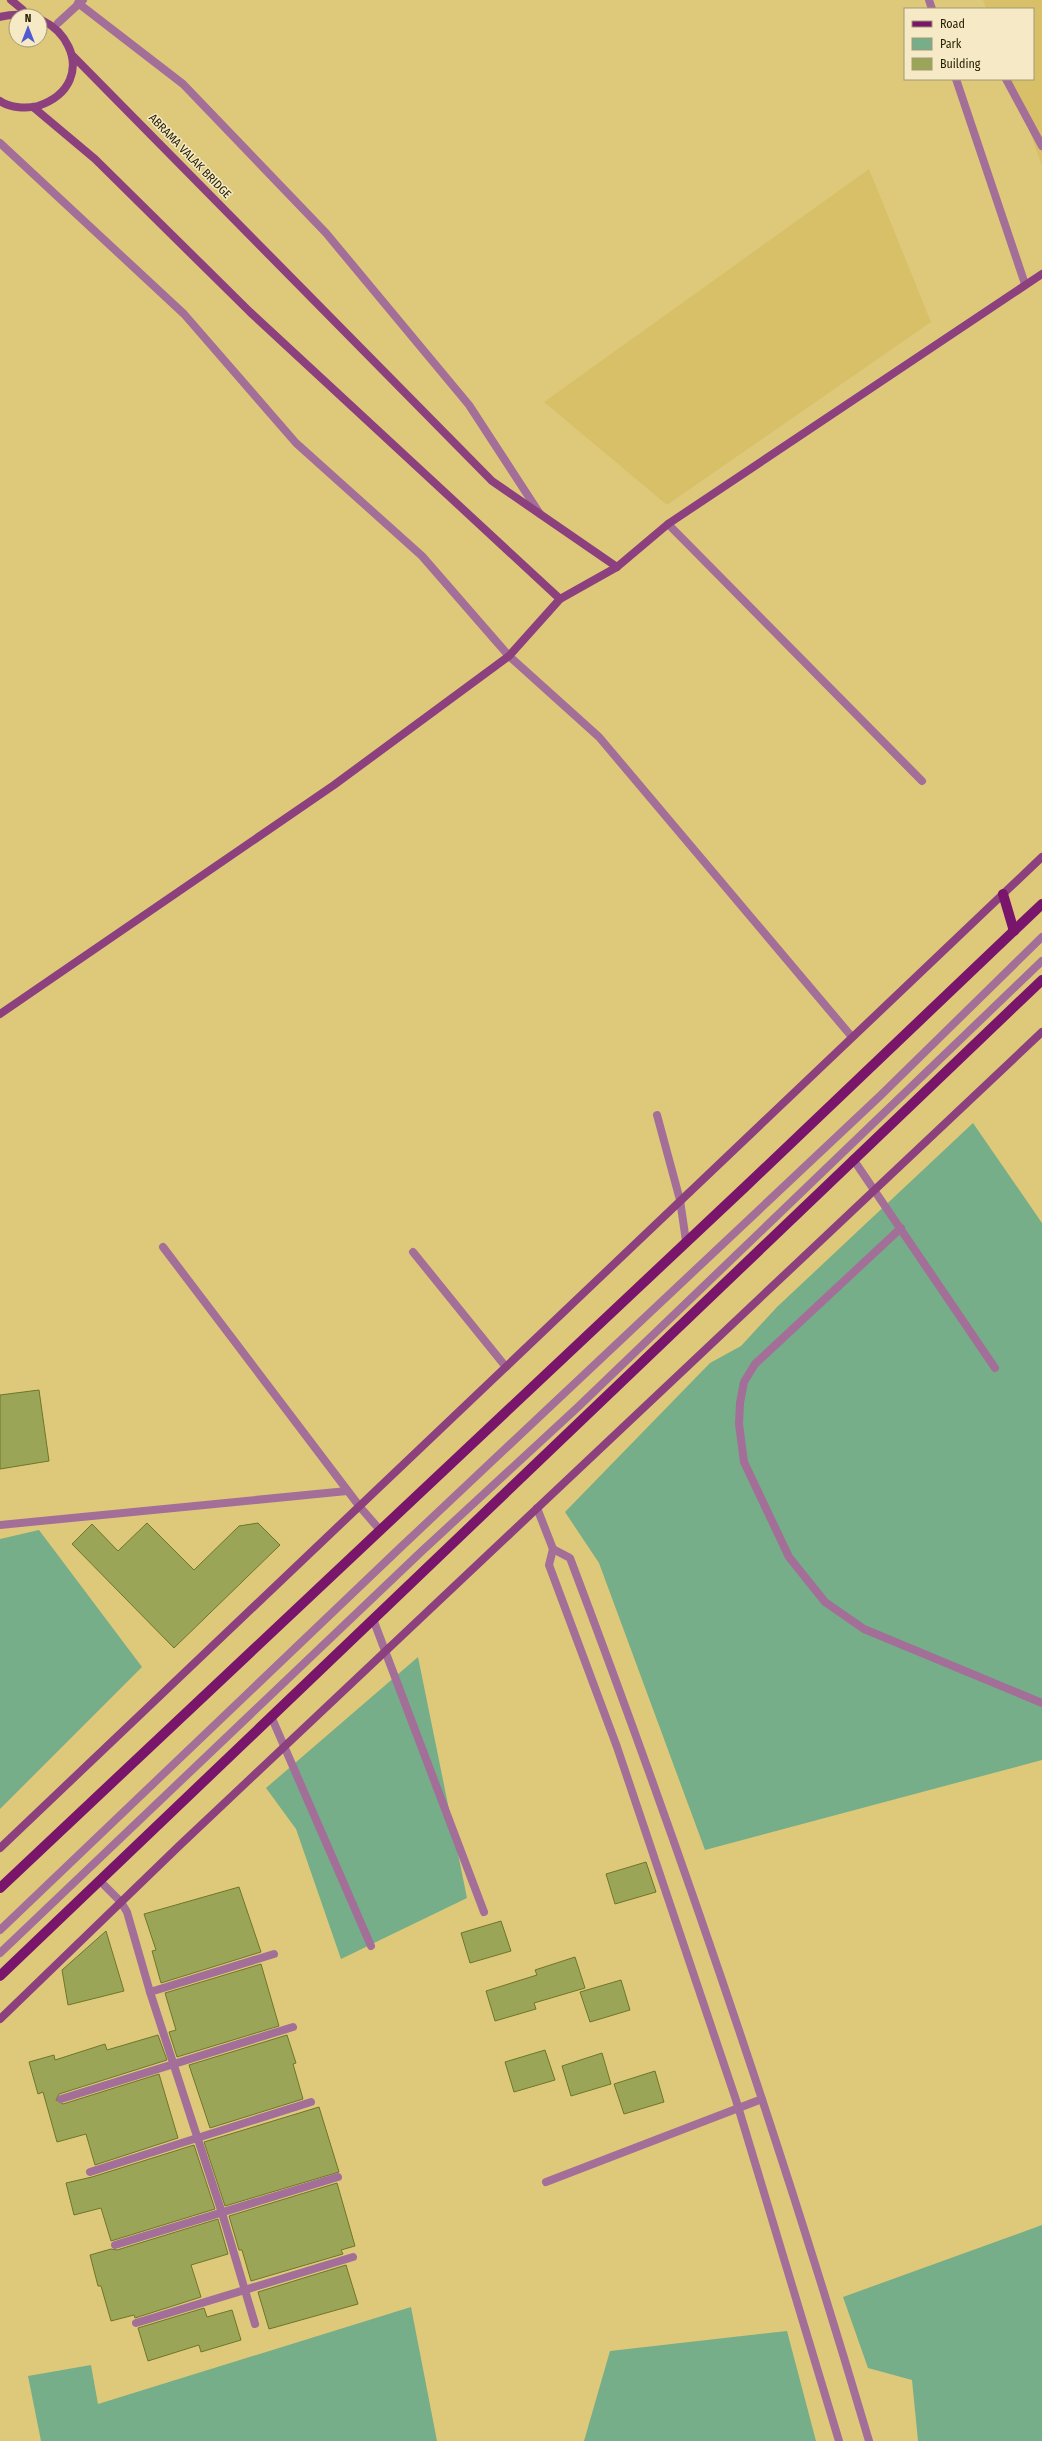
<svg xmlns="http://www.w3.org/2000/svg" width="1042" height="2441" font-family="'Fira Sans Condensed',sans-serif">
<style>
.built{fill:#d7c068}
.green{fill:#75ae88}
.building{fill:#9ba558;stroke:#6e7628}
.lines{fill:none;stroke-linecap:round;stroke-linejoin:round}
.lane{stroke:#a36f98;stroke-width:8}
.street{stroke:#a36f98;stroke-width:8}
.secondary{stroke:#8c407e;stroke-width:8}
.primary{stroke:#79156b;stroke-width:10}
.labels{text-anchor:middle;stroke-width:3;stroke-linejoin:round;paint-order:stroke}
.street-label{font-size:12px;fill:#261e00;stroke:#f5eac5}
</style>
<rect width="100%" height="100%" fill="#dec97b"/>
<g class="built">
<path d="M983,0H1042V166L1011,79H1033V9H986Z"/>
<path d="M869,169L931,322L667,505L544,402Z"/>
</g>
<g class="green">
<path d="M973,1123L1042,1223V1760L705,1850L599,1563L565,1512L710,1363L741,1346L777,1307Z"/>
<path d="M39,1530L142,1667L0,1809V1539Z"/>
<path d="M418,1657L467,1898L341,1959L296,1829L266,1788Z"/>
<path d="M1042,2225V2441H918L912,2380L868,2368L843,2297Z"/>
<path d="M411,2307L437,2441H41L28,2376L91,2365L98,2404Z"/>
<path d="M787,2331L816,2441H584L610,2351Z"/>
</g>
<g class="building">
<path d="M39,1390L49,1461L0,1469V1395Z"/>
<path d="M147,1523L194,1570L239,1526L258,1523L280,1545L174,1648L72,1544L92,1524L118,1551Z"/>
<path d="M646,1862L656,1892L615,1904L606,1874Z"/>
<path d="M239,1887L261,1952L161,1983L152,1951L156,1950L144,1914Z"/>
<path d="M501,1921L511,1951L470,1963L461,1933Z"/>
<path d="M106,1931L124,1991L68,2005L62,1970Z"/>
<path d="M575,1957L585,1988L534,2003L536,2009L495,2021L486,1991L537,1975L535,1970Z"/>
<path d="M261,1964L279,2026L177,2057L169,2032L176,2030L165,1993Z"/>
<path d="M621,1980L630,2010L590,2022L580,1992Z"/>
<path d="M158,2035L167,2060L59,2094L56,2100L63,2104L159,2074L178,2138L95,2165L86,2134L57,2142L43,2092L38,2094L29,2062L54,2055L55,2060L105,2044L107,2050Z"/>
<path d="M287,2035L296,2063L293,2064L303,2099L210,2128L189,2065Z"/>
<path d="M545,2050L555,2080L514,2092L505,2062Z"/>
<path d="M602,2053L611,2084L571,2096L562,2066Z"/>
<path d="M655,2071L664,2102L624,2114L614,2084Z"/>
<path d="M319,2107L339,2172L225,2206L204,2142Z"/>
<path d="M194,2145L215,2209L111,2241L101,2208L74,2215L66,2183L92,2177Z"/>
<path d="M337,2183L355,2246L341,2250L343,2254L251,2281L242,2250H239L229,2216Z"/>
<path d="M218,2219L228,2254L191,2265L201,2297L135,2318L134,2315L111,2321L101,2286H98L90,2255L111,2249L117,2250Z"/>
<path d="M346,2265L358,2304L269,2329L258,2292Z"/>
<path d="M204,2308L207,2317L232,2310L241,2340L201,2352L199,2345L148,2361L138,2328Z"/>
</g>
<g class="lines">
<g class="lane">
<path d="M78,3L183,84L326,233L469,405L540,514"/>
<path d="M1006,79L1042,146"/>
<path d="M668,524L922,781"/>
<path d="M509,656L599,737L852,1037"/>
<path d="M657,1115L680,1200L686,1241"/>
<path d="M853,1159L995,1368"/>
<path d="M901,1228L755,1364L744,1382L740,1403L739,1424L744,1462L789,1557L825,1602L864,1629L1042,1703"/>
<path d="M163,1247L360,1507L380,1530"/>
<path d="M413,1252L506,1367"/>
<path d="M0,1525L347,1491"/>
<path d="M373,1619L484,1912"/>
<path d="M271,1716L371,1946"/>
<path d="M0,1930L401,1547L881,1095L1042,937"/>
<path d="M0,1953L422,1551L578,1407L1042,961"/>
</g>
<g class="street">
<path d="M929,0L932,9"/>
<path d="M58,23L83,0"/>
<path d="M956,79L1025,284"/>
<path d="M0,143L184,314L296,443L422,556L509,656"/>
<path d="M537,1508L553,1549L549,1565L617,1747L736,2100L839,2441"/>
<path d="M553,1549L570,1558C680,1849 781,2143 869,2441"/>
<path d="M100,1881L121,1902L127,1912L150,1992L222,2213L255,2324"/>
<path d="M150,1992L274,1954"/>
<path d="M61,2099L293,2027"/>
<path d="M90,2172L311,2102"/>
<path d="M546,2182L762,2099"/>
<path d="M115,2245L338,2177"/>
<path d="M136,2323L353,2257"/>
</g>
<g class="secondary">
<path d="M11,0L23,10"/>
<path d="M0,17C64,0 106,83 38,106C27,109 10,108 0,101"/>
<path d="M73,56L492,481L617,567"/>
<path d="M33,107L95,159L250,312L560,599"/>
<path d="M0,1014L334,785L509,656L560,599L617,567L668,524L1042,274"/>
<path d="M0,1848L1042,857"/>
<path d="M0,2019L179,1846L1042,1032"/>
</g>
<g class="primary">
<path d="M1003,894L1014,931"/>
<path d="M0,1888L745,1187L1042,904"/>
<path d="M0,1976L1042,980"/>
</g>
</g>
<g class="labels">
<g class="street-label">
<text transform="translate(190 156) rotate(46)" y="4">ABRAMA VALAK BRIDGE</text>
</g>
</g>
<rect x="904" y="8" width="130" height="72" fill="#f5eac5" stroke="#a29876"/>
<rect x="912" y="21" width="20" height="6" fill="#79156b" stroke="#a29876"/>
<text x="940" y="28" font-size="12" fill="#261e00">Road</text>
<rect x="912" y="38" width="20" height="12" fill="#75ae88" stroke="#a29876"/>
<text x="940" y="48" font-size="12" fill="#261e00">Park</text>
<rect x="912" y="58" width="20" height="12" fill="#9ba558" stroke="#a29876"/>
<text x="940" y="68" font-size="12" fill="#261e00">Building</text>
<g transform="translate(28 28)"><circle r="19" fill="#f5eac5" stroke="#a29876"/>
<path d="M0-3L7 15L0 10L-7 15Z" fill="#515bd1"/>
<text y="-6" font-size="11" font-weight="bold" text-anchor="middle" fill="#261e00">N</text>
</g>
</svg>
